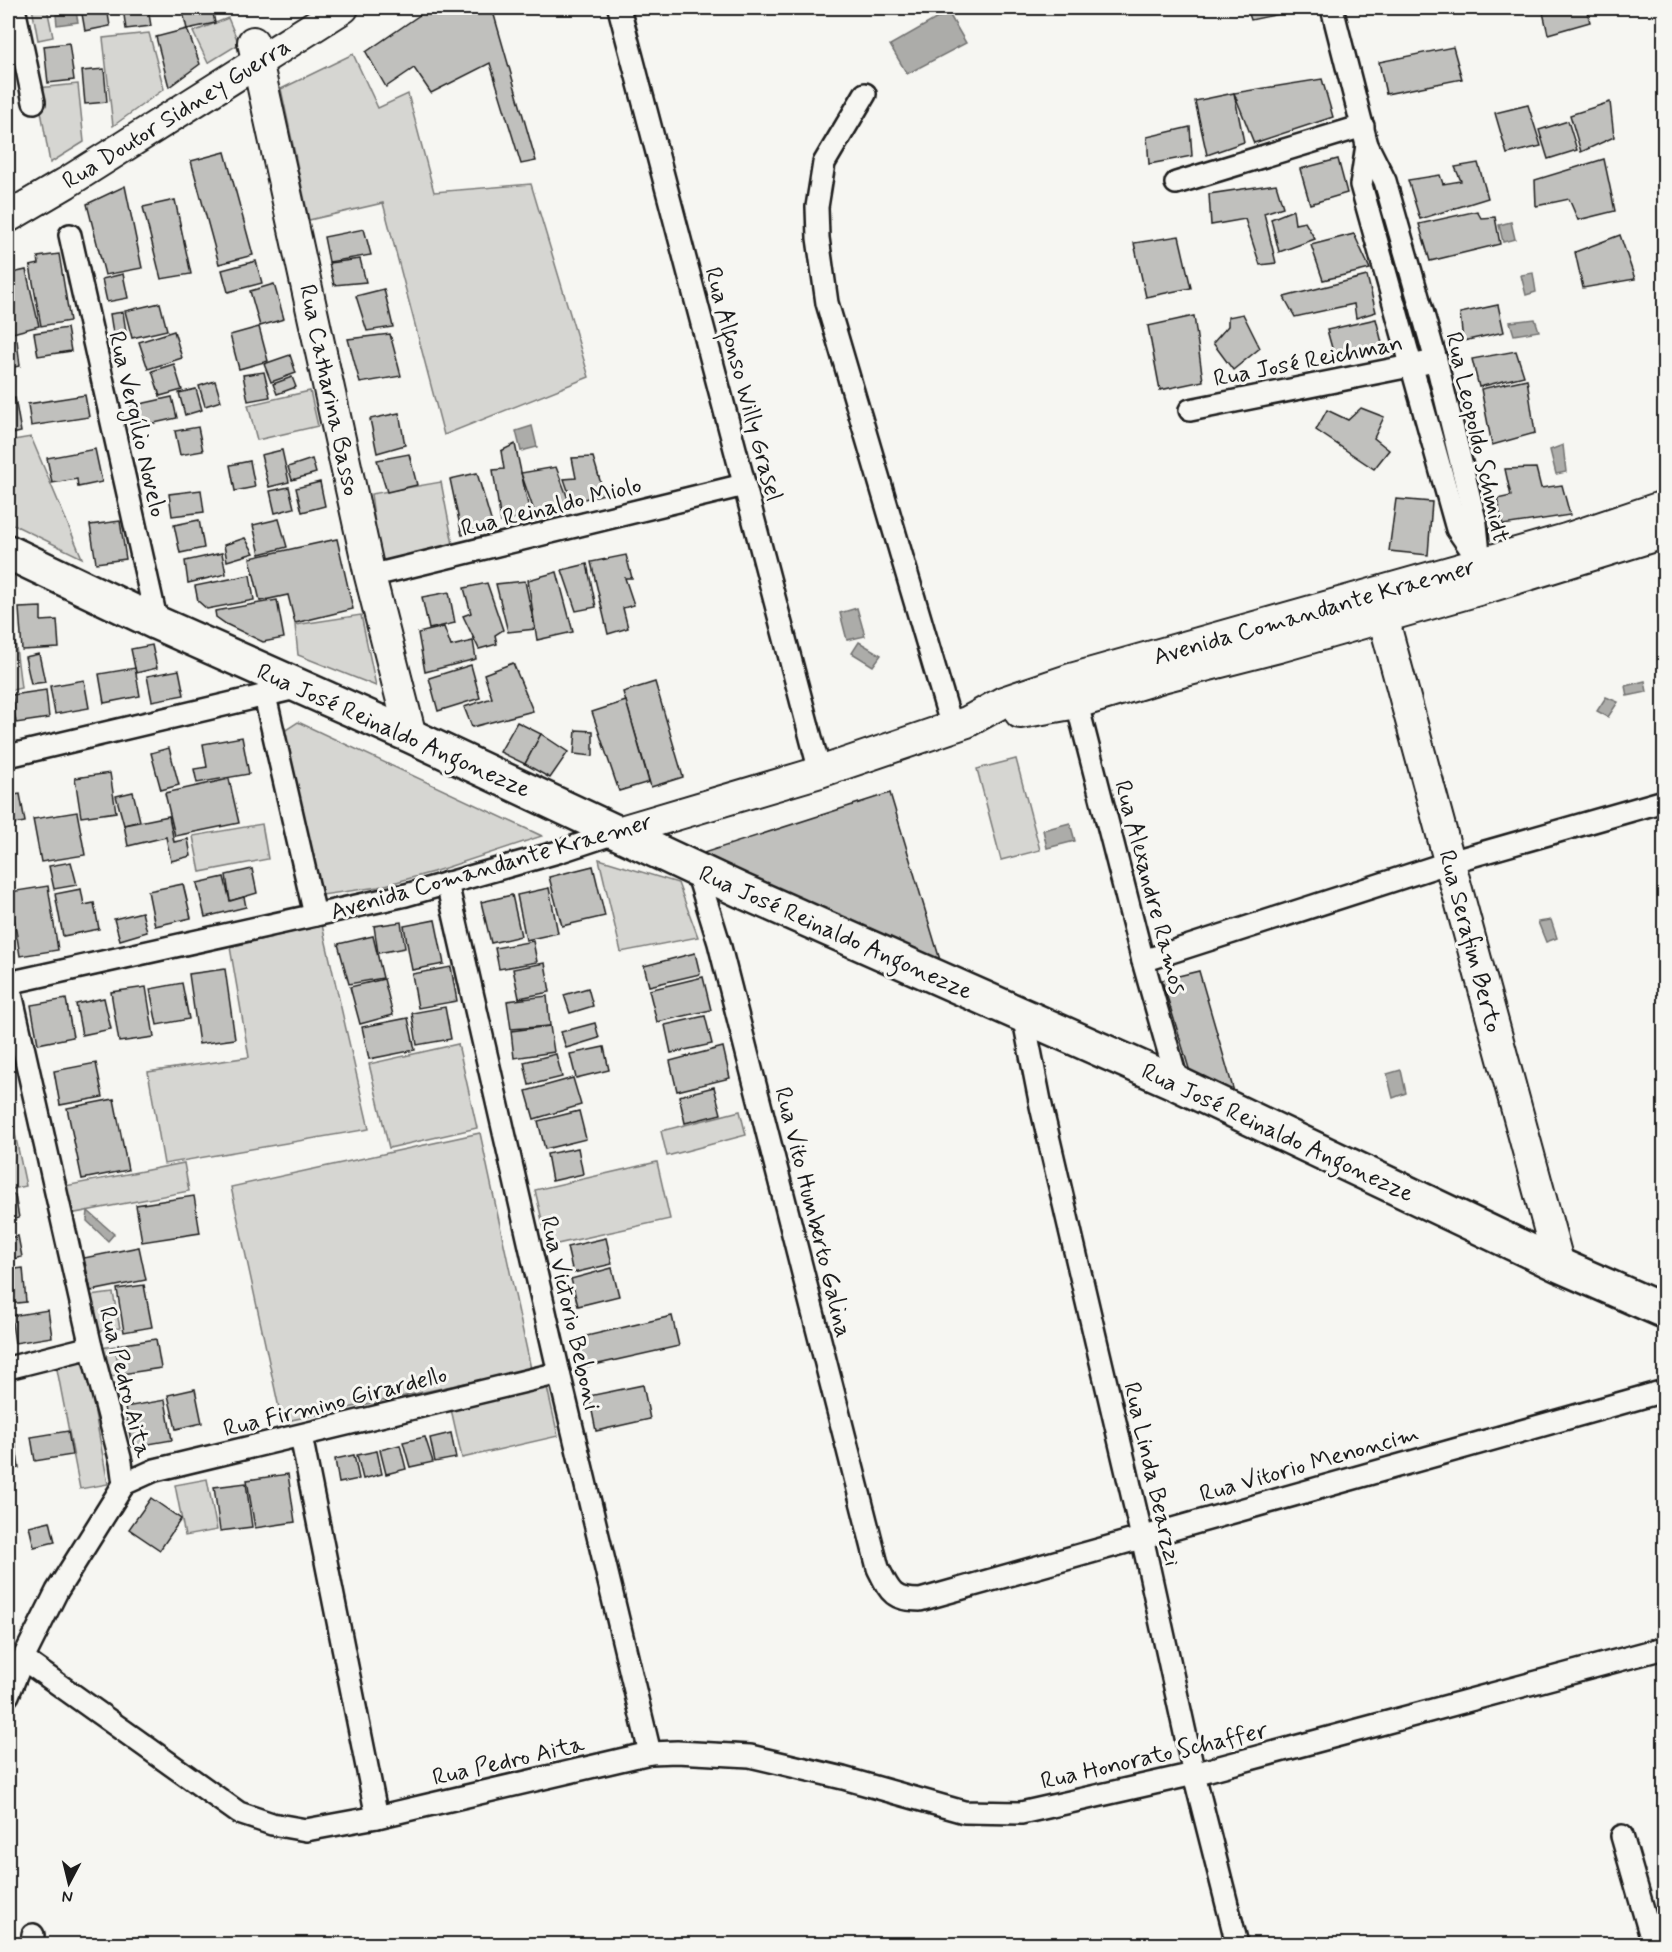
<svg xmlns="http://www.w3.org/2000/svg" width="1672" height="1952" font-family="Mynerve,sans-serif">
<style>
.green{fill:#d6d6d2;stroke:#797977;stroke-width:1.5}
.water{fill:#acaca9;stroke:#727271;stroke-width:1.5}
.building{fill:#c0c0bd;stroke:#1c1c1c;stroke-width:1.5}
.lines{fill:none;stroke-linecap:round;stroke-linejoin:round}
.street-casing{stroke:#1c1c1c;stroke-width:26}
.secondary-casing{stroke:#1c1c1c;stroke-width:34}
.primary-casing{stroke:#1c1c1c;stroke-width:38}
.street{stroke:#f6f6f2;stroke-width:21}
.secondary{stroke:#f6f6f2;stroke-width:30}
.primary{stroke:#f6f6f2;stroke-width:33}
.labels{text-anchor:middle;stroke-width:6;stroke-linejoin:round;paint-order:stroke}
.street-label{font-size:24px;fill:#1c1c1c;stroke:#f6f6f2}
</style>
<rect width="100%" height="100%" fill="#f6f6f2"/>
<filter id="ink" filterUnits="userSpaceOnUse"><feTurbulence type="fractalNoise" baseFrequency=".0167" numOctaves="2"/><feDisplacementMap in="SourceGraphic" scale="12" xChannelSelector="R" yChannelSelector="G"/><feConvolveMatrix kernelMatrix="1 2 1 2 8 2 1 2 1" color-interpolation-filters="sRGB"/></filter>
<g filter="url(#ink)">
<g class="green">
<path d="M32,8H47L53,37L38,40Z"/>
<path d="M228,18L239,44L208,63L193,32Z"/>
<path d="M149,33L164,89L113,126L103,38Z"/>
<path d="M353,54L378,108L408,94L434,192L531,184L589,377L444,435L383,203L309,220L281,89Z"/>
<path d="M78,84L84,142L50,163L37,88Z"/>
<path d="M310,391L318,426L257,440L248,405Z"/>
<path d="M31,437L82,558L8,522V441Z"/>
<path d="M441,482L453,544L380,563L371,494Z"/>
<path d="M8,582L21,688L8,691Z"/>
<path d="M361,615L376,686L298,655L295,625Z"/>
<path d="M298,722L542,836L433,872L378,887L322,895L281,733Z"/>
<path d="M1016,759L1040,850L1001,860L977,769Z"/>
<path d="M262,824L268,859L200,872L193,836Z"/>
<path d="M599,859L678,883L698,937L621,952Z"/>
<path d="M322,925L369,1129L164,1164L148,1072L249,1057L230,947Z"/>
<path d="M458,1044L477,1128L389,1148L369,1064Z"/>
<path d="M8,1101L26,1186L8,1190Z"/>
<path d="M740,1111L746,1135L667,1156L661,1131Z"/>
<path d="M480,1133L531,1369L282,1422L231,1187Z"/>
<path d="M657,1162L670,1219L548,1246L535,1190Z"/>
<path d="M184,1163L189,1191L70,1214L65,1186Z"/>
<path d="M113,1293L120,1328L96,1332L90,1296Z"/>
<path d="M115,1346L120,1375L104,1377L100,1348Z"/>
<path d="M85,1358L108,1484L80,1489L56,1364Z"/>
<path d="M547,1387L558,1436L462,1458L451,1409Z"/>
<path d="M207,1479L217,1530L185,1536L175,1485Z"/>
</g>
<g class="water">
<path d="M76,12L78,22L57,25L56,15Z"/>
<path d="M948,12L966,43L907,74L890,45Z"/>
<path d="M1511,222L1515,239L1503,242L1499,225Z"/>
<path d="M1533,273L1536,292L1526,295L1521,275Z"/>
<path d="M1535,319L1539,331L1514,335L1510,322Z"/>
<path d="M532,426L537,447L521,451L516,431Z"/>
<path d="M1563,445L1566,472L1556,474L1550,450Z"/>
<path d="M857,608L865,636L847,640L840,613Z"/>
<path d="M859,642L881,655L873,666L852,653Z"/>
<path d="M1645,681L1647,692L1627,696L1625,686Z"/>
<path d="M1606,697L1618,702L1608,717L1597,711Z"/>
<path d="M1070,823L1075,841L1047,848L1043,830Z"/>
<path d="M1551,920L1557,938L1546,942L1538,922Z"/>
<path d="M1401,1070L1406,1093L1393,1098L1387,1074Z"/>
<path d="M88,1211L114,1234L108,1241L87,1221Z"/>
</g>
<g class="building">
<path d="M81,8H107L110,26L85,31Z"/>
<path d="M123,8H148L151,26L126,29Z"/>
<path d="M182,8H212L215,23L187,29Z"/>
<path d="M430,8H492L536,161L521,164L490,63L431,93L414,68L386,87L366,52Z"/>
<path d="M1247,8H1292L1293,11L1251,20Z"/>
<path d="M1542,8H1586L1590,22L1548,34Z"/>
<path d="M187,29L200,64L169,87L156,37Z"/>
<path d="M69,43L74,80L48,83L44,46Z"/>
<path d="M1453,47L1462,79L1386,94L1379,62Z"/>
<path d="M104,69L107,102L85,104L82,71Z"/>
<path d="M1322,79L1333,117L1254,143L1234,93Z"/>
<path d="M1234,93L1244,142L1207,155L1195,101Z"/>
<path d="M1610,102L1614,137L1581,152L1570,115Z"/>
<path d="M1528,105L1541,146L1507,154L1495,113Z"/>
<path d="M1568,121L1577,150L1548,159L1539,130Z"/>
<path d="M1190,127L1192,156L1149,164L1147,137Z"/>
<path d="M225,152L253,255L219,264L191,161Z"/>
<path d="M1338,159L1347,193L1310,204L1300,169Z"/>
<path d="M1604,159L1615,211L1578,220L1569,199L1536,206L1535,180Z"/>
<path d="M1478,163L1488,198L1420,219L1408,180L1440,175L1443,184L1461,181L1455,167Z"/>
<path d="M1276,184L1283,207L1264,213L1276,263L1260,265L1245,219L1211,225L1209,194Z"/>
<path d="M125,186L142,268L105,275L87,204Z"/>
<path d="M175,200L191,274L161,279L143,207Z"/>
<path d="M1293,210L1295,224L1305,222L1315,239L1279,252L1271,219Z"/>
<path d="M1477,211L1481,218L1495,217L1500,244L1430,261L1419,224Z"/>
<path d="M364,229L371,255L329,262L324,237Z"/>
<path d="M1354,234L1370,269L1323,280L1311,245Z"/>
<path d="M1620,235L1635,279L1583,288L1575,252Z"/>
<path d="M1179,236L1191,288L1146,297L1134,243Z"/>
<path d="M59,254L70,321L41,326L30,266L39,264L38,257Z"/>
<path d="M360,259L366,282L334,285L329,263Z"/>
<path d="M256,261L262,283L228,292L222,270Z"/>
<path d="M26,270L39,326L9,334L8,274Z"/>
<path d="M123,274L128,298L107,302L102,279Z"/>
<path d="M1367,276L1376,312L1356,318L1354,304L1295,317L1284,297Z"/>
<path d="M274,284L284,319L260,326L250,291Z"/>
<path d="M384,289L393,327L367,331L356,296Z"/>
<path d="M160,303L167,330L132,338L125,311Z"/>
<path d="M1498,305L1504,332L1463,341L1460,313Z"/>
<path d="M123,312L126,332L113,333L110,314Z"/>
<path d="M1243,314L1260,348L1233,370L1213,343L1228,326V317Z"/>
<path d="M1194,316L1203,381L1160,390L1148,326Z"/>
<path d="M1376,319L1384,351L1335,359L1327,330Z"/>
<path d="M259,327L268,361L239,369L230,335Z"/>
<path d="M67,328L71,351L38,356L34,333Z"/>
<path d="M174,331L182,358L148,369L139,342Z"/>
<path d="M390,334L401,376L360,383L348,339Z"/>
<path d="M17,340L20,366L8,368V342Z"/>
<path d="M1516,351L1524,376L1479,387L1472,359Z"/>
<path d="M290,355L296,373L271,382L264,364Z"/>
<path d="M174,364L182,390L160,396L152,371Z"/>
<path d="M264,372L270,397L248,401L243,375Z"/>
<path d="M292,377L296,387L277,394L273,384Z"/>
<path d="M1527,379L1535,433L1492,445L1481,389Z"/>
<path d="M215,381L221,401L205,406L199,386Z"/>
<path d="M196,389L202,410L185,415L179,393Z"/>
<path d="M85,395L89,417L31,426L28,404Z"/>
<path d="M172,397L177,418L136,427L131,406Z"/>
<path d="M15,398L21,432L8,435V399Z"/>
<path d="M1361,408L1384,417L1374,438L1389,450L1374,469L1316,430L1327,410L1348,420Z"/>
<path d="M399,413L405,445L377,453L370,419Z"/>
<path d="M198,427L203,451L180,455L175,431Z"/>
<path d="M515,444L530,514L501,522L493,470L504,469L501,451Z"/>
<path d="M95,449L102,482L78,487L77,479L52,483L47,458Z"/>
<path d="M282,450L289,482L269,487L261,455Z"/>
<path d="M409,454L417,485L387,492L377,460Z"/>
<path d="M593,457L604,494L572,502L564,479L576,478L572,458Z"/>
<path d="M312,459L316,473L292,480L288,467Z"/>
<path d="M250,461L255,487L235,491L230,465Z"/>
<path d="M556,467L570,504L535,514L521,473Z"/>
<path d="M1536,468L1541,488L1562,485L1570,515L1503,525L1497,499L1511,496L1505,469Z"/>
<path d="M477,473L493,527L462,535L450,479Z"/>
<path d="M320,482L325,506L302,512L296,488Z"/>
<path d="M289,487L294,508L275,513L270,491Z"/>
<path d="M201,490L204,512L172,516L169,494Z"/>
<path d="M1396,499L1432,502L1428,555L1389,551Z"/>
<path d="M279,519L287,547L260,554L253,525Z"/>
<path d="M199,520L204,548L180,553L174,525Z"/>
<path d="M120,521L126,559L96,563L90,525Z"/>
<path d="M245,538L254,553L227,561L224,545Z"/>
<path d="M337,539L353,609L295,623L288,595L260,601L250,558Z"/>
<path d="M222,553L226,574L188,583L185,561Z"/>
<path d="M626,555L632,578H625L634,605L623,608L628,628L608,634L591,562Z"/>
<path d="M587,564L596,607L576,611L562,570Z"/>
<path d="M557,572L573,632L537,640L528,580Z"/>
<path d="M250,575L254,600L207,609L198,601L195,586Z"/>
<path d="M525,581L535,629L508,632L496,584Z"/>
<path d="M487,583L503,630L495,635L497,644L479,649L463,616L471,613L464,588Z"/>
<path d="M449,592L455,623L429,629L422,597Z"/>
<path d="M277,600L284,638L263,642L226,624L216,617L215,611Z"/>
<path d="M41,607V621L57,620L59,648L22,650L19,608Z"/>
<path d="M444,627L451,646L473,641L476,659L425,672L418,633Z"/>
<path d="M152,645L157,668L136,673L131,649Z"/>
<path d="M39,654L45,682L31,684L25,657Z"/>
<path d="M513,663L533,711L472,727L464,707L492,698L484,674Z"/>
<path d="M471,665L480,698L438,711L429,678Z"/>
<path d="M135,668L140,696L104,703L99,674Z"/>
<path d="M179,670L184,695L152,701L147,676Z"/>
<path d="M84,680L89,708L55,714L50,686Z"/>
<path d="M655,682L683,777L651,787L623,692Z"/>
<path d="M46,690L49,718L16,723L12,695Z"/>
<path d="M626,701L649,782L619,791L592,712Z"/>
<path d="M517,722L541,734L525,764L500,752Z"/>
<path d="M576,730L593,731V756L574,754Z"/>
<path d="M541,734L568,752L550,778L525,764Z"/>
<path d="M242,737L249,774L197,783L194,769L207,767L203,744Z"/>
<path d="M169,748L179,785L161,790L151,753Z"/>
<path d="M110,773L116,812L81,817L75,778Z"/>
<path d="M229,779L239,823L175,836L165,793Z"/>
<path d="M133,792L140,821L124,825L116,796Z"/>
<path d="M890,793L943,970L694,856Z"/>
<path d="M20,794L25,822L8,825V796Z"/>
<path d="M77,812L85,855L41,862L33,819Z"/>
<path d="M169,816L174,842L188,839L191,856L171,861L166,837L128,846L124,825Z"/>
<path d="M71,862L77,885L54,889L49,866Z"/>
<path d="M593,866L605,916L562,926L549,877Z"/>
<path d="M252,869L257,893L230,901L226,875Z"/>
<path d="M224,877L230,901L244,897L246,907L205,917L197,883Z"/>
<path d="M183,884L191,918L155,926L148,891Z"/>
<path d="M48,886L58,950L20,956L10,892Z"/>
<path d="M549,888L558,933L526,940L517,895Z"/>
<path d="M81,889L84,905L94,903L99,929L63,936L55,894Z"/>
<path d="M512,895L521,936L491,943L481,902Z"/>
<path d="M142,912L147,932L120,940L114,919Z"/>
<path d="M435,920L444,964L412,970L404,926Z"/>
<path d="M401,922L405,948L378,953L374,926Z"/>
<path d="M373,936L383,978L349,984L338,944Z"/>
<path d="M533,941L537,962L499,969L495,948Z"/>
<path d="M695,953L700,974L649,986L644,966Z"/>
<path d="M545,963L550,992L519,998L513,969Z"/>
<path d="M451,967L457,1001L418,1008L412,974Z"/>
<path d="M225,969L235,1039L199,1044L189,974Z"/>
<path d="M1199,971L1239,1109L1194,1085L1162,980Z"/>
<path d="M703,977L711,1010L657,1022L649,990Z"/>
<path d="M384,979L393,1015L360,1024L350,987Z"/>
<path d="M182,983L189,1019L157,1025L150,989Z"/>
<path d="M146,987L154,1037L119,1042L111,992Z"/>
<path d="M588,988L593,1006L570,1013L564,995Z"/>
<path d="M547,996L550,1026L511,1029L507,1001Z"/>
<path d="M104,998L111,1029L82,1035L76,1004Z"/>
<path d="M66,999L73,1037L38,1044L31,1005Z"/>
<path d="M445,1007L451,1039L417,1045L412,1013Z"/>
<path d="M705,1016L712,1044L671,1053L665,1025Z"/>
<path d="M408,1018L415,1050L369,1059L362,1027Z"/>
<path d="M595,1023L599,1038L566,1048L561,1032Z"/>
<path d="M550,1026L554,1052L514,1058L511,1031Z"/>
<path d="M604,1047L609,1070L576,1078L570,1054Z"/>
<path d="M723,1047L730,1078L677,1091L670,1061Z"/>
<path d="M556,1054L562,1077L529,1085L524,1062Z"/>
<path d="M96,1063L103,1097L60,1105L54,1071Z"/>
<path d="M573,1078L581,1105L534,1119L526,1091Z"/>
<path d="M714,1087L721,1114L685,1123L679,1096Z"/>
<path d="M114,1099L128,1170L82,1179L67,1108Z"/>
<path d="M579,1111L586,1139L545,1149L538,1121Z"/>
<path d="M578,1148L583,1174L552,1181L547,1154Z"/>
<path d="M15,1195L19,1218L8,1220V1196Z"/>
<path d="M194,1196L200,1233L142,1242L136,1205Z"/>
<path d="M18,1236L22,1257L8,1260V1238Z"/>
<path d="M606,1238L612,1264L573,1273L567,1247Z"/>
<path d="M139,1247L146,1280L91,1291L84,1258Z"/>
<path d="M23,1268L26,1302L8,1304V1270Z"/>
<path d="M612,1268L619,1296L578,1306L571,1279Z"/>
<path d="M144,1285L152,1327L124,1332L117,1289Z"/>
<path d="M48,1310L52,1337L15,1343L11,1316Z"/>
<path d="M672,1316L679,1346L585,1367L578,1338Z"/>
<path d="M156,1339L161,1368L122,1374L118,1345Z"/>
<path d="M643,1385L650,1419L596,1431L589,1396Z"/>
<path d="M195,1389L202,1423L176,1429L168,1395Z"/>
<path d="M165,1400L172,1440L132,1447L125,1407Z"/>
<path d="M68,1431L72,1455L35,1461L31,1437Z"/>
<path d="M14,1432L19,1468L8,1470V1433Z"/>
<path d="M451,1433L456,1458L435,1462L430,1438Z"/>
<path d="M425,1437L433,1462L410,1467L403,1442Z"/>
<path d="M400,1445L406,1469L386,1474L380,1450Z"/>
<path d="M377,1451L382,1474L363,1479L357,1455Z"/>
<path d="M354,1455L359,1479L339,1483L335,1459Z"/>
<path d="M288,1474L295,1522L255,1528L247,1480Z"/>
<path d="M246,1483L252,1527L220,1531L214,1487Z"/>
<path d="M151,1498L181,1519L160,1550L129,1529Z"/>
<path d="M50,1521L55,1542L34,1547L29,1526Z"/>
</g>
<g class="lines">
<g class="street-casing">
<g id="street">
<path d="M14,8L34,102"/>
<path d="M619,8L820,772"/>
<path d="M1332,8L1367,145L1385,181L1436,360L1476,524L1480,563"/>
<path d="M865,94L824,163L817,207L818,238L827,303L952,727"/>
<path d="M1367,145L1361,185L1457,529L1479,561"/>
<path d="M1176,183L1363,126"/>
<path d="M70,235L157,623"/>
<path d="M1190,410L1425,363"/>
<path d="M370,576L744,485"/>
<path d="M1074,692L1143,961L1178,1084"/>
<path d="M265,696L315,915"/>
<path d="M8,756L300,687"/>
<path d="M696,869L719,943L878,1568C890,1592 892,1600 920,1600L1664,1391"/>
<path d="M447,883L559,1373L650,1753"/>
<path d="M1143,961L1450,862L1664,801"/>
<path d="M8,980L91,1347L121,1462L124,1484L57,1591L23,1659L239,1813L272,1824L306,1830L377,1817L650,1753L677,1752L750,1756L843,1778L964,1812L1021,1813L1194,1774L1664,1648"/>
<path d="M8,983L406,895L558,852L618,832"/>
<path d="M1023,1015L1041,1106L1142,1537L1194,1774L1237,1944"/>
<path d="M8,1368L91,1347"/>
<path d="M301,1436L377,1817"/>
<path d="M124,1484L155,1470L559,1373"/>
<path d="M8,1695L23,1659"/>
<path d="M1622,1836L1653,1944"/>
<path d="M32,1944L33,1935"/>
</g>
</g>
<g class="secondary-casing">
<g id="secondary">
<path d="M253,42L370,576L411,736"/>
<path d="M8,217L66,183L343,8"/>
<path d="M1378,599L1559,1265"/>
<path d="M1020,713L1077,703L1166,676L1279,647L1489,587L1664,533"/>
<path d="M618,832L820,772L967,722L1003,702L1071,679L1566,539L1664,506"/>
</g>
</g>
<g class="primary-casing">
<path id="primary" d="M8,552L157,623L411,736L742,891L1178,1084L1559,1265L1664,1311"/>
</g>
<use href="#street" class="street"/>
<use href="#secondary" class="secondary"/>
<use href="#primary" class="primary"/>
</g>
</g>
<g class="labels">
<g class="street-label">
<text transform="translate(176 113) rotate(-32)" y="8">Rua Doutor Sidney Guerra</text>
<text transform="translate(1308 360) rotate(-11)" y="8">Rua José Reichman</text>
<text transform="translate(744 384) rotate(75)" y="8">Rua Alfonso Willy Grasel</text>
<text transform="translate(330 390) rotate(78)" y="8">Rua Catharina Basso</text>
<text transform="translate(138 424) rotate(77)" y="8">Rua Vergílio Novelo</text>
<text transform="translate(1478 437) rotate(77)" y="8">Rua Leopoldo Schmidt</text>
<text transform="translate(551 506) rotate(-14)" y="8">Rua Reinaldo Miolo</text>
<text transform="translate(1314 611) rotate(-16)" y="8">Avenida Comandante Kraemer</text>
<text transform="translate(394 730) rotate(24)" y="8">Rua José Reinaldo Angonezze</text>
<text transform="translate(491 866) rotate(-16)" y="8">Avenida Comandante Kraemer</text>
<text transform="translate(1151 887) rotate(75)" y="8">Rua Alexandre Ramos</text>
<text transform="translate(836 932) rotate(24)" y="8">Rua José Reinaldo Angonezze</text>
<text transform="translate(1471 941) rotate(75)" y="8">Rua Serafim Berto</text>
<text transform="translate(1278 1132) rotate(25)" y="8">Rua José Reinaldo Angonezze</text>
<text transform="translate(814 1212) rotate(76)" y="8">Rua Vito Humberto Galina</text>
<text transform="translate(571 1313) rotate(77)" y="8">Rua Victorio Beboni</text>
<text transform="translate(126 1382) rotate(76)" y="8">Rua Pedro Aita</text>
<text transform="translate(335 1401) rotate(-14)" y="8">Rua Firmino Girardello</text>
<text transform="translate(1309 1463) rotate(-16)" y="8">Rua Vitorio Menoncim</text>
<text transform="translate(1153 1474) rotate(77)" y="8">Rua Linda Bearzzi</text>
<text transform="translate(1154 1755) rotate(-13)" y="8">Rua Honorato Schaffer</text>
<text transform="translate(508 1760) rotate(-13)" y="8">Rua Pedro Aita</text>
</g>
</g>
<rect width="1672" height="1952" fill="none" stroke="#f6f6f2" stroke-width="30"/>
<rect x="15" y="15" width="1642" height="1922" fill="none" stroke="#1c1c1c" stroke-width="2" filter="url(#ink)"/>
<g transform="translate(69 1883) rotate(187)" stroke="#f6f6f2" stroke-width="4.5" paint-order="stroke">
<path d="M0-4.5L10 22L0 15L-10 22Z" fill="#1c1c1c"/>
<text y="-9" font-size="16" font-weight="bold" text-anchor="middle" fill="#1c1c1c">N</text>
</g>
</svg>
